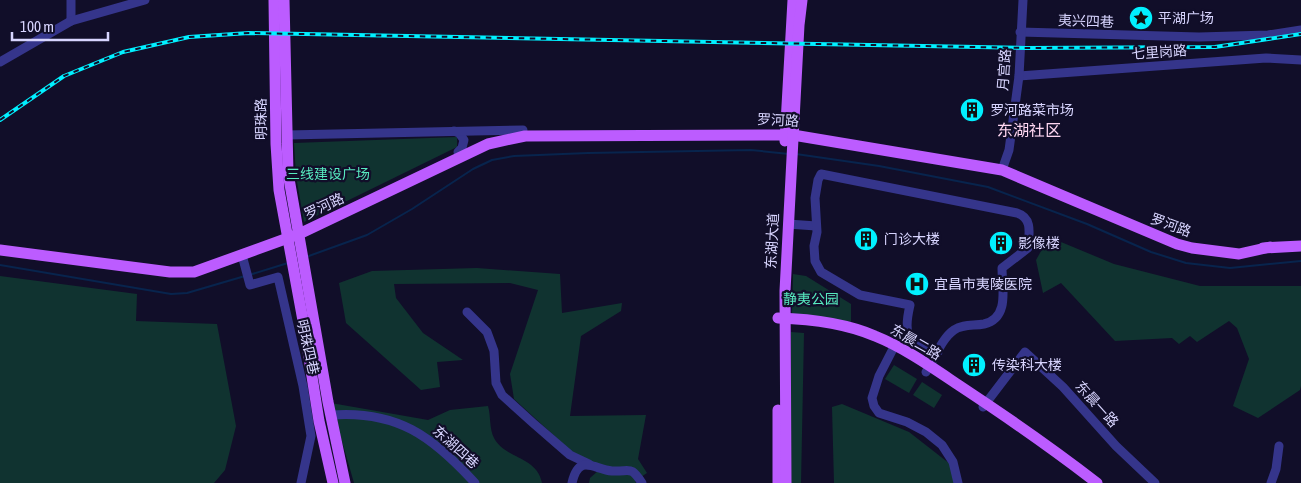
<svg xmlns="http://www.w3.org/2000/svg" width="1301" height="483" font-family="'Asap Condensed','Noto Sans SC',sans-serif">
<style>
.green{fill:#103330}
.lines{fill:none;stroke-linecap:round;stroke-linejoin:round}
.stream{stroke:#08244d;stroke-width:2}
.minor{stroke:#35358b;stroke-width:9}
.major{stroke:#bc5cff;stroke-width:11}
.rail-casing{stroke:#01f0ff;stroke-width:4}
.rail{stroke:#110e29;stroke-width:2;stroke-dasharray:5.5;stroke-linecap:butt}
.labels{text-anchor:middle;stroke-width:4.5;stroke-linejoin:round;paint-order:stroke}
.poi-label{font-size:14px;fill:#d8d5ff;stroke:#110e29;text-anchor:start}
.street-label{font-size:14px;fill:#d8d5ff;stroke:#110e29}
.park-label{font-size:14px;fill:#57eabf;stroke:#110e29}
.quarter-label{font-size:16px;fill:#ffd7f2;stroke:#110e29}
</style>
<rect width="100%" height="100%" fill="#110e29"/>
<g class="green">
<path d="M457,137V147L304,222L296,176L294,143Z"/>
<path d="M1049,237L1114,264L1200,286H1301V386L1300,390L1258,418L1233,406L1249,359L1237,328L1229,321L1197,342L1190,336L1179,344L1172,338L1115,341L1061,283L1043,293L1036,260Z"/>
<path d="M477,268L560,274L562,313L622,303L621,311L581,336L570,416L646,415L638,459L647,473L635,481L636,483H589L590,478L599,470L589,461L571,451L514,399L510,374L538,290L510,283L394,284L396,298L423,333L463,360L437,362L440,387L421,390L346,323L339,283L372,271Z"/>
<path d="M793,274L806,276L851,304V322L792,314Z"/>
<path d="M0,276L137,294L136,321L217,324L236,426L225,470L214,483H0Z"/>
<path d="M791,332L804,333L801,483H791Z"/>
<path d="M894,365L917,379L909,393L885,379Z"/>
<path d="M922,382L942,395L934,408L913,395Z"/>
<path d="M331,403L428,420L450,410L488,406C491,416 489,428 494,438C505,459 537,456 542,483H354Z"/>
<path d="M842,404L909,432L950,464L955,483H834L832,407Z"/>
</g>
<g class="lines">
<g class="stream">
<path d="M796,154L879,166L988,187L1087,224L1151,252L1186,263L1230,268L1301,261"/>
<path d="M306,257L367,235L412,209L473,169L492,160L514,156L588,153L751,150L789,154"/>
<path d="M0,265L171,294L187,293L245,276"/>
<path d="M249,275L288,263"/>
</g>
<g class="minor">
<path d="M71,0V21"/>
<path d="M1020,32L1199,37L1268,35L1301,30"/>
<path d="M0,62L71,21L145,0"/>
<path d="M1019,76L1266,58L1301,60"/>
<path d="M454,131L459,133L464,140L462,148L458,152"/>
<path d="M287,135L523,130"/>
<path d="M1002,170L1009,150L1019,76L1023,0"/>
<path d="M788,224L816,226"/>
<path d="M242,255L250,285L278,277L303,386L311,436L301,483"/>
<path d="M467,312L487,332L494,351L496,383L502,395L533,423L570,455L589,464"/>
<path d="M895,345L879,376L872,398L874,406L879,413L907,422L926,432L942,445L953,462L958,483"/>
<path d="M926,372C935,359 941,339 954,330C963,324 973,326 984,324C1010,318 1002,287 1002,268L1028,248C1029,234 1033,218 1017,213L821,174L818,180L815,198L817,232L814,246L815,261L821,272L860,295L910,305C902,340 909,336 938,352"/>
<path d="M983,407L1025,352L1063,387L1116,446L1155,483"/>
<path d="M331,415C397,410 432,436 475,483"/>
<path d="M572,483C579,453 593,469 612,471C631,472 630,465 642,483"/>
<path d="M1271,483L1276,469L1279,446"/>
</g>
<g class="major">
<path d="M274,0L276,144L279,190L304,326L319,421L333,483"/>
<path d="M284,0L288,173L328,402L345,483"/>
<path d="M785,141L793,0"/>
<path d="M1263,248L1301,246"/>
<path d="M0,250L170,272H194L299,234L488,144L525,136L793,135L1002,170L1177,244L1192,248L1239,254L1270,247"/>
<path d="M778,318C810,319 845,323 875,336C905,348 933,368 960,386C1007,417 1053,449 1097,483"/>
<path d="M778,410V483"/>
<path d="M786,483L785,291L799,25L802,0"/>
</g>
<g class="rail-casing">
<path id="rail" d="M0,120L64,76L123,52L189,37L249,33L1026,48L1215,47L1301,34"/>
</g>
<use href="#rail" class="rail"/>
</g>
<defs>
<g id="sight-disc" transform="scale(1.25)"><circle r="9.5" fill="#01f0ff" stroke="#110e29"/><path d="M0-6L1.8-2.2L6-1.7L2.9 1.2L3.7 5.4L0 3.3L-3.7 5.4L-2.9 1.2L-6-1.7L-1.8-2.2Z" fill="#111"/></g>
<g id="building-disc" transform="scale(1.25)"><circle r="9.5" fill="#01f0ff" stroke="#110e29"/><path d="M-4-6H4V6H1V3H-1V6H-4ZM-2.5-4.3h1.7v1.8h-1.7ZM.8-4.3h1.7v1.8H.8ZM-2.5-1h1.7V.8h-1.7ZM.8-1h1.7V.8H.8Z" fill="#111"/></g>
<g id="hospital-disc" transform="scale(1.25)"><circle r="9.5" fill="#01f0ff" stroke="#110e29"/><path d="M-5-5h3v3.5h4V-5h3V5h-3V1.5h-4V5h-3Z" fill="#111"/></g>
</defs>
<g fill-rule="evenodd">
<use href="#sight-disc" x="1141" y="18"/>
<use href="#building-disc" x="972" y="110"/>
<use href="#building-disc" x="866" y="239"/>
<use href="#building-disc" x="1001" y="243"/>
<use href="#hospital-disc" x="917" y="284"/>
<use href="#building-disc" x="974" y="365"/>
</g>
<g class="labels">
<g class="poi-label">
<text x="1158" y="23">平湖广场</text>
<text x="990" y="115">罗河路菜市场</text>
<text x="884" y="244">门诊大楼</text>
<text x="1018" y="248">影像楼</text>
<text x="934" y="289">宜昌市夷陵医院</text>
<text x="992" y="370">传染科大楼</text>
</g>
<g class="street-label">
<text transform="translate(1086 21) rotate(2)" y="5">夷兴四巷</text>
<text transform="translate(1159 52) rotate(-4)" y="5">七里岗路</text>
<text transform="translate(1004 70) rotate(-86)" y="5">月宫路</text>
<text transform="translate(261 119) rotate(-91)" y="5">明珠路</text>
<text transform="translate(778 120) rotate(3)" y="5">罗河路</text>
<text transform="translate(324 206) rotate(-25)" y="5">罗河路</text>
<text transform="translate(1171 225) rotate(20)" y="5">罗河路</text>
<text transform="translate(772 241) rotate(-87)" y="5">东湖大道</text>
<text transform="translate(916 342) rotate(30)" y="5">东晨二路</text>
<text transform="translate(308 347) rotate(77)" y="5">明珠四巷</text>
<text transform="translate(1097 404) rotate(48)" y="5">东晨一路</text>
<text transform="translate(456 447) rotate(42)" y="5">东湖四巷</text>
</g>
<g class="park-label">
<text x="328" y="179">三线建设广场</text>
<text x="811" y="304">静夷公园</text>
</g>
<g class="quarter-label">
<text x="1029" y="136">东湖社区</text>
</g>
</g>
<path d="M12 32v8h96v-8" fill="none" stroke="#d8d5ff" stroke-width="2.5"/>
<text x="20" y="32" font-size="15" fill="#d8d5ff" stroke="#110e29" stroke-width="4" paint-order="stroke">100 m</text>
</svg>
